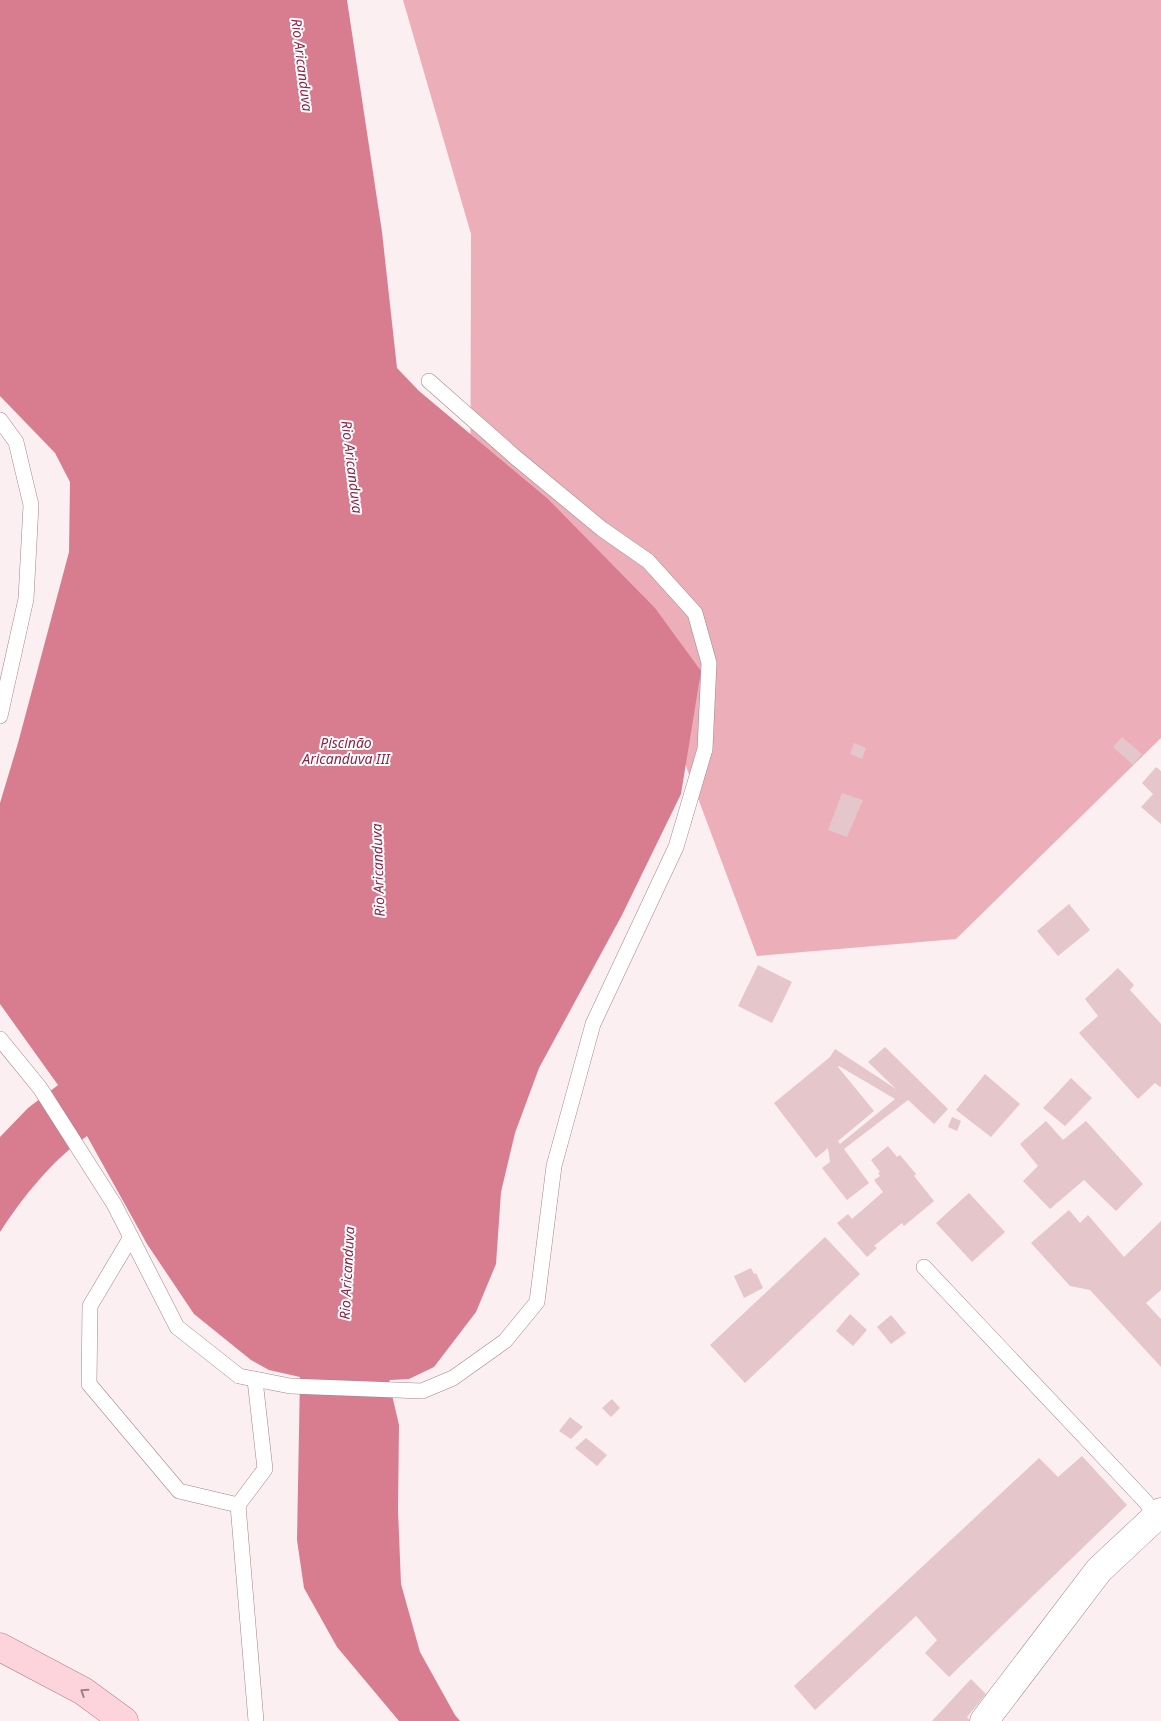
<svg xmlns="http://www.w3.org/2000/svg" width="1161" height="1721" font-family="'Noto Sans',sans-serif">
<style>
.green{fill:#ecaeb8}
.water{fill:#d87d8f}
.building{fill:#e5c6cb;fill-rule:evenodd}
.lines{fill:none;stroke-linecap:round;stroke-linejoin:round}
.lane-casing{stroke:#a2868a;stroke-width:16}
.street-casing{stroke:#a2868a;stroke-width:29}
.primary-casing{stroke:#b2818a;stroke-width:29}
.lane{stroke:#fff;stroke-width:15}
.street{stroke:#fff;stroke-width:28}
.primary{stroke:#fed4dc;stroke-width:28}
.oneway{stroke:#9d8186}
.labels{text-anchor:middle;stroke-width:4;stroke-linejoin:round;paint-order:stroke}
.water-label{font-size:14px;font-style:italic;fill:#8f2343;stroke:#fff}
</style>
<rect width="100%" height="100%" fill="#fceff1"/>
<path class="green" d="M403,0H1161V738L956,939L757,956L680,750L470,662L471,234Z"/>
<path class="water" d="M0,0H347L382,232L397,368L419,391L548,499L655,608L701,671L681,794L622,915L539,1068L515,1133L501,1192L496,1264L476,1312L434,1367L409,1379L390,1380L389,1382L399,1425L398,1510L401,1584L420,1652L455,1715L460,1721H399L337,1647L304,1588L297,1540L300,1377L269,1370L251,1360L194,1314L147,1244L87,1136C52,1160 23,1197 0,1232V1137L28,1108L58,1085L0,1004V803L18,743L69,552L70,482L55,453L0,396Z"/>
<g class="building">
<path d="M1122,737L1142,754L1133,765L1113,747Z"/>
<path d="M854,743L866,748L862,759L850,754Z"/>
<path d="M1156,767L1161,771V824L1141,807L1153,794L1142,783Z"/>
<path d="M842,793L863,800L847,837L828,830Z"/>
<path d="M1069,904L1090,930L1058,956L1037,931Z"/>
<path d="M758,965L792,982L772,1023L738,1006Z"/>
<path d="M1118,968L1134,985L1130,990L1161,1024V1086L1160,1087L1155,1083L1138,1099L1079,1033L1098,1016L1085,999Z"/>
<path d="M885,1047L948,1109L934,1124L908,1100L844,1149L869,1183L847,1200L822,1168L830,1162L828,1148L816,1158L774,1103L830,1057L835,1049L896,1089L868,1062ZM839,1066L895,1099L840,1144L838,1141L874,1111L838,1067Z"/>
<path d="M985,1074L1020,1104L991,1137L956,1110Z"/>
<path d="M1071,1078L1092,1098L1065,1126L1043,1108Z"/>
<path d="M952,1117L961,1121L957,1131L948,1127Z"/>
<path d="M1046,1121L1063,1140L1086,1121L1143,1184L1116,1211L1084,1180L1050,1209L1023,1181L1038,1166L1020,1144Z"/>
<path d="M888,1146L897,1157L900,1155L916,1174L914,1176L934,1201L904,1226L902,1223L874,1246L877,1248L867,1257L837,1223L848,1214L852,1219L883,1192L874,1180L880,1176L878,1173L880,1172L871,1160Z"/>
<path d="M969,1193L1005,1232L972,1262L936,1223Z"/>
<path d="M1069,1210L1080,1223L1088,1215L1124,1257L1161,1221V1290L1146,1303L1161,1319V1367L1090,1290L1070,1286L1031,1243Z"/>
<path d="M825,1237L860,1274L745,1383L710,1345Z"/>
<path d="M751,1268L754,1274L756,1273L763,1288L744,1298L734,1276Z"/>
<path d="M850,1314L867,1330L853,1346L836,1331Z"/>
<path d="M891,1315L906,1333L891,1344L877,1327Z"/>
<path d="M612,1399L620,1408L611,1417L602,1408Z"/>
<path d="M570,1417L583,1427L571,1439L559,1431Z"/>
<path d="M586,1438L607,1455L597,1466L575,1448Z"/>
<path d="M1082,1456L1127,1505L949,1677L925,1653L937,1640L916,1616L815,1710L794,1686L1039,1458L1058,1477Z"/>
<path d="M971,1679L986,1694L967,1717L970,1720L969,1721H932Z"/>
</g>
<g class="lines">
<g class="lane-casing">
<g id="lane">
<path d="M0,420L16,442L31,505L26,599L0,716"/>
<path d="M0,1039L40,1088L114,1204L177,1327L239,1376L290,1386L422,1391L453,1378L505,1341L537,1302L554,1166L593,1024L676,847L705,749L709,663L695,613L648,561L602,529L515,457L429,381"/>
<path d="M131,1237L90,1306L89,1384L179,1491L238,1505L265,1469L255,1380"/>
<path d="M924,1267L1145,1501L1156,1515"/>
<path d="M238,1505L256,1721"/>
</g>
</g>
<g class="street-casing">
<path id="street" d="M984,1721L1099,1570L1161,1512"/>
</g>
<g class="primary-casing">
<path id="primary" d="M0,1647L83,1691L124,1721"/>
</g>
<use href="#lane" class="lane"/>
<use href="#street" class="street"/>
<use href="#primary" class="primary"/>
</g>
<defs><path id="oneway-chevron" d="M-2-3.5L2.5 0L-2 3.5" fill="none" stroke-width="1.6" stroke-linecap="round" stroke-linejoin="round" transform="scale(1.25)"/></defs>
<use class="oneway" href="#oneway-chevron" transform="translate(84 1692) rotate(-147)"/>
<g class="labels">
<g class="water-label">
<text transform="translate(302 65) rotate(83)" y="5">Rio Aricanduva</text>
<text transform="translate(352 467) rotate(83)" y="5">Rio Aricanduva</text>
<text x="346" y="748">Piscinão<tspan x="346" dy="16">Aricanduva III</tspan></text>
<text transform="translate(378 870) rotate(-92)" y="5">Rio Aricanduva</text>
<text transform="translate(347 1273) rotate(-87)" y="5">Rio Aricanduva</text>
</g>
</g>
</svg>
